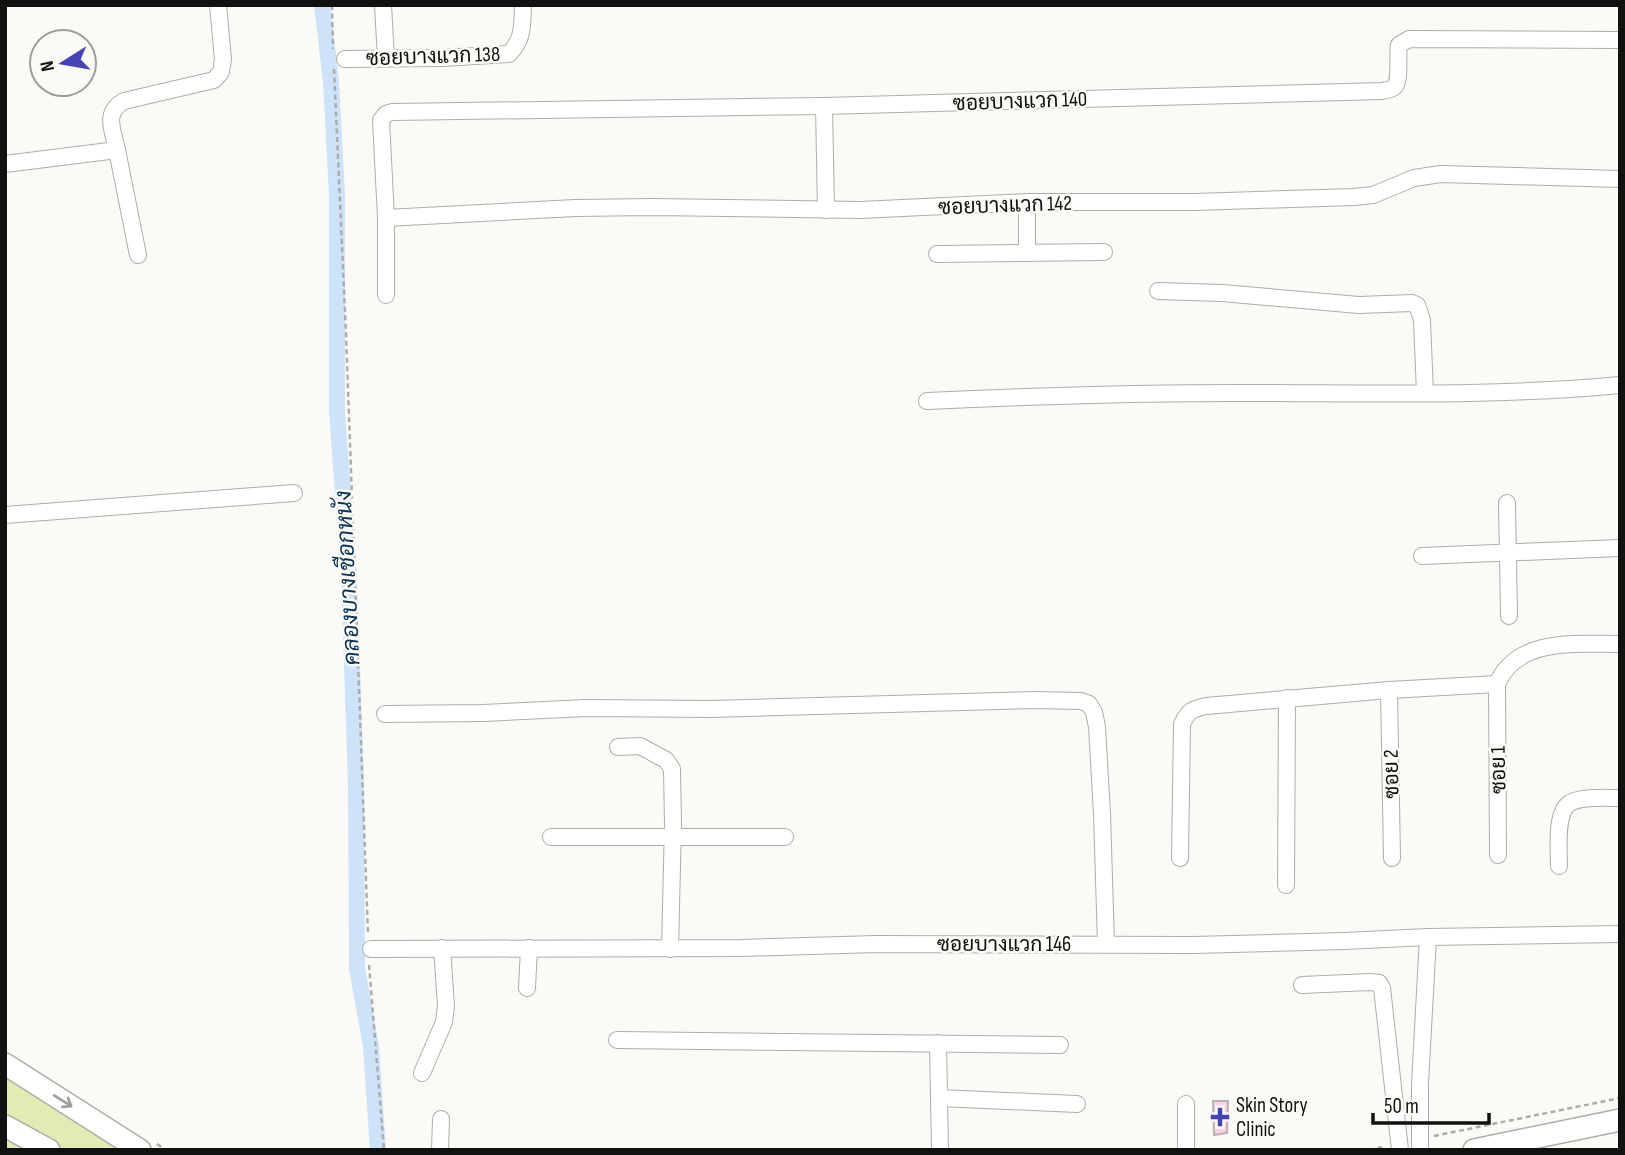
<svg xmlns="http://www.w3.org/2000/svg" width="1625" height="1155" font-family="'Sofia Sans Condensed',Sarabun,sans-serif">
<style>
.green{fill:#e4ebb2}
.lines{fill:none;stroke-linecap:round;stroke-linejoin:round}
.canal{stroke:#cce3f9;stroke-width:16}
.building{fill:#fbcee4;stroke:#b7b3b5;stroke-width:2}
.minor-casing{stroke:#afadaa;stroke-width:18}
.major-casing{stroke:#afadaa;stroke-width:24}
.path{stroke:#adacaa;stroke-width:2.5;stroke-dasharray:5 3.5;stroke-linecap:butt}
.minor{stroke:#fff;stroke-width:16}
.major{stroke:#fff;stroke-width:21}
.oneway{stroke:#a0a09f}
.poi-dot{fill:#4642b8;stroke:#fcfaf7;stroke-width:2.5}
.labels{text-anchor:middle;stroke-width:5;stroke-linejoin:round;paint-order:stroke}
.street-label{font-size:21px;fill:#111110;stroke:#fcfaf7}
.poi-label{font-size:21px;fill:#111110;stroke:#fcfaf7;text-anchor:start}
.water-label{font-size:23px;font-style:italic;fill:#093456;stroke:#fcfaf7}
</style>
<rect width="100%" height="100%" fill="#fcfaf7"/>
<path class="green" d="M5,1076L124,1150H5Z"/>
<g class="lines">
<path class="canal" d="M322,5L331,81L337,196V412L349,578L356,785L357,968L371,1046L378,1150"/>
</g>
<path class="building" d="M1213,1101H1228L1227,1133L1214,1135Z"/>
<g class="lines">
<g class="minor-casing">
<g id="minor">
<path d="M383,5L386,59"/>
<path d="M345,59L442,58L509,54C524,38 522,26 523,5"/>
<path d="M824,106L826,210"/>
<path d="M117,150L138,255"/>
<path d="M5,164L117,150C113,130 103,113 124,101L214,80L221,72L223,59L218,5"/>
<path d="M386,218L575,208L652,207L860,210L1027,202H1194L1354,197L1373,195L1414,178L1441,174L1620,179"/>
<path d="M1027,253V202"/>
<path d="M937,254L1104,252"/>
<path d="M1158,291L1222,293L1359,305L1412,303L1417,305L1422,320L1425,393"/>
<path d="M386,295V218L381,120L386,114L392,112L824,106L1382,91C1385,90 1391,90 1394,87C1401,82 1397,55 1399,45L1409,39L1620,40"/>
<path d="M927,401C1032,396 1137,393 1242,393C1368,393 1494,397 1620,385"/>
<path d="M1507,503L1509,616"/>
<path d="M5,515L294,493"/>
<path d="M1422,556L1620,548"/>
<path d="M1389,690L1392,858"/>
<path d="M385,714L483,713L586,708L711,709L1035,700L1081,701L1089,704L1094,712L1097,727L1102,814L1106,944"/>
<path d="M618,747L640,746L666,760L672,769L673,823L670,949"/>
<path d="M551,837H785"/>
<path d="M1498,855L1497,684C1517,637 1577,644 1620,644"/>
<path d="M1180,858L1182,724C1188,711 1192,709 1206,706L1389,690L1497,684"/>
<path d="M1559,866C1559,849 1555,812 1570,803C1581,796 1607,798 1620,798"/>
<path d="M1286,885L1287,698"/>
<path d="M371,949L741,948L876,944L1193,945L1344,941L1428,937L1620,934"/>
<path d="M1302,985L1370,982L1379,983L1382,988L1400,1150"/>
<path d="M527,988L529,948"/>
<path d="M617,1040L1060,1045"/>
<path d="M938,1043L940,1150"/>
<path d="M422,1073L444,1022L446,1006L442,948"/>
<path d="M939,1098L1077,1104"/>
<path d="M1186,1104V1150"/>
<path d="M440,1150L441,1119"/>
<path d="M1420,1150V1084L1428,937"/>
</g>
</g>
<g class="major-casing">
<g id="major">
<path d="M5,1064L140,1150"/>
<path d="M5,1126L49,1150"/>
<path d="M1474,1150L1620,1120"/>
</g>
</g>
<g class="path">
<path d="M332,5L333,49"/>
<path d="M334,69L346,334L368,934"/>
<path d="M369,965L384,1150"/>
<path d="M1434,1136L1620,1098"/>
<path d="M157,1144L166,1150"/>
<path d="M1369,1150L1383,1147"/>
</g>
<use href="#minor" class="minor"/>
<use href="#major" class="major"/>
</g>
<defs><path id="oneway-shaft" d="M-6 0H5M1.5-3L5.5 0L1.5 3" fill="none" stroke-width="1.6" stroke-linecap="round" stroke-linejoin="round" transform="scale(1.75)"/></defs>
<use class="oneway" href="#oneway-shaft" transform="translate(63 1101) rotate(32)"/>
<path class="poi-dot" d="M1216.5 1106.5h7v7h7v7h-7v7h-7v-7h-7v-7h7z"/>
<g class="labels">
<g class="street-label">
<text transform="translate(433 56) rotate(-2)" y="7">ซอยบางแวก 138</text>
<text transform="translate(1020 101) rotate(-2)" y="7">ซอยบางแวก 140</text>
<text transform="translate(1005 205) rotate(-2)" y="7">ซอยบางแวก 142</text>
<text transform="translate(1498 770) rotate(-91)" y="7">ซอย 1</text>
<text transform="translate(1391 774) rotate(-91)" y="7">ซอย 2</text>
<text x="1004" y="951">ซอยบางแวก 146</text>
</g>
<g class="poi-label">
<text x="1236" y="1112">Skin Story<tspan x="1236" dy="24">Clinic</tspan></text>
</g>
<g class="water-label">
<text transform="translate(347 578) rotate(-93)" y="8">คลองบางเชือกหนัง</text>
</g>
</g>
<rect width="1625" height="1155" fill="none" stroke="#111110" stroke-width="14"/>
<g transform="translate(63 63) rotate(259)"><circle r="33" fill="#fcfaf7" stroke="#9e9d9b" stroke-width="2"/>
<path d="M0-5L12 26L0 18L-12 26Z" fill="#4642b8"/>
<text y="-10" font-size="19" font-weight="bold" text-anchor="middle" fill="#111110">N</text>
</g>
<path d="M1373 1113v10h116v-10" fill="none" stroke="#111110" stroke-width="3.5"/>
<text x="1384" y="1113" font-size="21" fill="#111110" stroke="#fcfaf7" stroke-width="5" paint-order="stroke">50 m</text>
</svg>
